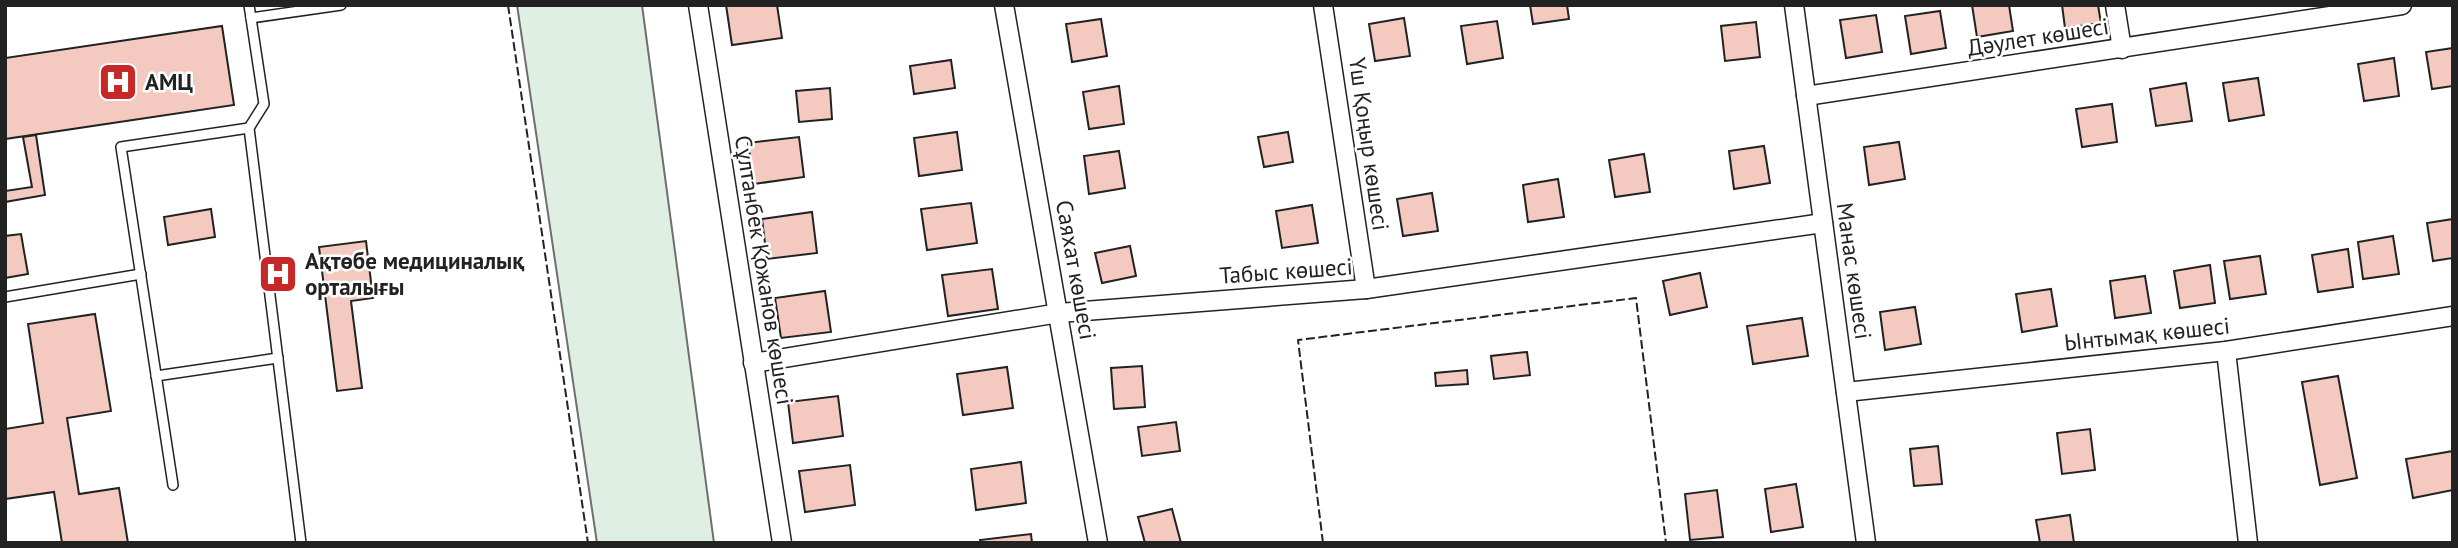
<svg xmlns="http://www.w3.org/2000/svg" width="2458" height="548" font-family="'PT Sans',sans-serif">
<style>
.green{fill:#e0efe3;stroke:#6f6f6f;stroke-width:2}
.building{fill:#f3c9c0;stroke:#222;stroke-width:2}
.lines{fill:none;stroke-linecap:round;stroke-linejoin:round}
.lane-casing{stroke:#222;stroke-width:12}
.street-casing{stroke:#222;stroke-width:21}
.lane{stroke:#fff;stroke-width:9}
.street{stroke:#fff;stroke-width:18}
.fence{stroke:#222;stroke-width:2;stroke-dasharray:9 3.5;stroke-linecap:butt}
.labels{text-anchor:middle;stroke-width:5;stroke-linejoin:round;paint-order:stroke}
.street-label{font-size:23px;fill:#222;stroke:#fff}
.poi-label{font-size:23px;font-weight:bold;fill:#222;stroke:#fff;text-anchor:start}
</style>
<rect width="100%" height="100%" fill="#fff"/>
<path class="green" d="M517,5H642L714,543H597Z"/>
<g class="building">
<path d="M726,5H777L782,38L732,45Z"/>
<path d="M1530,5H1567L1569,19L1533,24Z"/>
<path d="M1972,5H2009L2013,31L1977,37Z"/>
<path d="M2062,5H2098L2101,23L2065,28Z"/>
<path d="M1940,11L1946,48L1911,54L1905,16Z"/>
<path d="M1876,15L1882,52L1846,58L1840,20Z"/>
<path d="M1404,18L1410,56L1375,61L1369,24Z"/>
<path d="M1101,19L1107,56L1072,62L1066,24Z"/>
<path d="M1497,21L1503,58L1467,64L1461,26Z"/>
<path d="M1756,22L1760,57L1725,61L1721,26Z"/>
<path d="M222,26L234,105L5,139V58Z"/>
<path d="M2453,48V86L2432,89L2426,52Z"/>
<path d="M2394,58L2399,96L2364,101L2358,64Z"/>
<path d="M951,60L955,88L914,94L910,66Z"/>
<path d="M2258,78L2264,115L2229,121L2223,83Z"/>
<path d="M2186,83L2192,121L2156,126L2150,89Z"/>
<path d="M1119,86L1124,124L1089,129L1083,92Z"/>
<path d="M830,88L832,119L799,122L796,91Z"/>
<path d="M2112,104L2117,142L2082,147L2076,109Z"/>
<path d="M957,132L962,170L919,176L914,138Z"/>
<path d="M1288,132L1293,162L1264,167L1258,137Z"/>
<path d="M36,135L45,195L5,202V191L32,187L23,137Z"/>
<path d="M799,137L804,177L754,184L748,143Z"/>
<path d="M1899,142L1905,179L1869,185L1864,147Z"/>
<path d="M1764,146L1770,183L1734,189L1729,151Z"/>
<path d="M1119,151L1125,188L1089,194L1084,156Z"/>
<path d="M1644,154L1650,192L1615,197L1609,160Z"/>
<path d="M1558,179L1564,217L1528,222L1523,185Z"/>
<path d="M1432,193L1438,231L1403,236L1397,199Z"/>
<path d="M971,203L977,243L927,250L921,209Z"/>
<path d="M1312,205L1318,243L1282,248L1276,211Z"/>
<path d="M211,209L215,237L168,245L164,217Z"/>
<path d="M812,212L817,253L767,259L762,219Z"/>
<path d="M2453,219V258L2433,261L2427,223Z"/>
<path d="M21,234L28,274L5,278V236Z"/>
<path d="M2393,236L2399,274L2363,279L2358,242Z"/>
<path d="M366,241L373,298L351,301L362,388L337,391L319,247Z"/>
<path d="M1130,246L1136,276L1102,283L1095,253Z"/>
<path d="M2348,249L2353,287L2318,292L2312,255Z"/>
<path d="M2260,256L2266,294L2230,299L2224,261Z"/>
<path d="M2210,265L2215,303L2180,308L2174,271Z"/>
<path d="M992,269L998,309L948,316L942,275Z"/>
<path d="M1700,273L1707,307L1670,315L1663,281Z"/>
<path d="M2145,276L2151,313L2115,318L2110,281Z"/>
<path d="M2051,289L2057,326L2022,332L2016,294Z"/>
<path d="M825,291L831,332L781,338L775,298Z"/>
<path d="M1915,307L1921,344L1885,350L1880,312Z"/>
<path d="M95,314L111,411L67,418L79,494L119,488L128,543H62L54,492L5,499V429L43,423L28,324Z"/>
<path d="M1802,318L1808,356L1753,364L1747,326Z"/>
<path d="M1527,352L1530,375L1494,379L1491,356Z"/>
<path d="M1142,366L1145,407L1114,409L1111,368Z"/>
<path d="M1007,367L1013,408L963,415L957,374Z"/>
<path d="M1467,370L1468,384L1436,386L1435,373Z"/>
<path d="M2338,376L2357,478L2320,485L2302,382Z"/>
<path d="M838,396L843,436L793,443L788,402Z"/>
<path d="M1176,422L1180,451L1142,456L1138,427Z"/>
<path d="M2090,429L2095,470L2062,474L2057,433Z"/>
<path d="M1938,446L1942,484L1914,486L1910,449Z"/>
<path d="M2453,451V490L2413,498L2406,459Z"/>
<path d="M1021,462L1026,503L976,510L971,469Z"/>
<path d="M850,465L855,505L805,512L799,471Z"/>
<path d="M1796,484L1803,527L1771,532L1765,489Z"/>
<path d="M1717,490L1723,537L1690,540L1685,494Z"/>
<path d="M1172,509L1181,543H1145L1138,517Z"/>
<path d="M2070,515L2074,543H2040L2036,520Z"/>
<path d="M1031,534L1032,543H981L980,540Z"/>
</g>
<g class="lines">
<g class="lane-casing">
<g id="lane">
<path d="M249,5L264,104L249,128L301,543"/>
<path d="M251,18L341,5"/>
<path d="M5,297L141,274"/>
<path d="M156,376L278,358"/>
<path d="M173,485L121,147L249,128"/>
</g>
</g>
<g class="street-casing">
<g id="street">
<path d="M698,5L782,543"/>
<path d="M1004,5L1098,543"/>
<path d="M1323,5L1366,289"/>
<path d="M1794,5L1866,543"/>
<path d="M2115,5L2122,49"/>
<path d="M1806,96L2402,5"/>
<path d="M2226,351L2248,543"/>
<path d="M753,363L1059,313L1366,289L1823,223"/>
<path d="M1846,392L2226,351L2453,316"/>
</g>
</g>
<use href="#lane" class="lane"/>
<use href="#street" class="street"/>
<g class="fence">
<path d="M508,5L588,543"/>
<path d="M1323,543L1298,340L1636,298L1666,543"/>
</g>
</g>
<defs>
<g id="hospital-square" transform="scale(2.0125)"><rect x="-9" y="-9" width="18" height="18" rx="4" fill="#c62828" stroke="#fff"/><path d="M-5-5h3v3.5h4V-5h3V5h-3V1.5h-4V5h-3Z" fill="#fff"/></g>
</defs>
<g fill-rule="evenodd">
<use href="#hospital-square" x="118" y="82"/>
<use href="#hospital-square" x="278" y="274"/>
</g>
<g class="labels">
<g class="street-label">
<text transform="translate(2038 37) rotate(-9)" y="8">Дәулет көшесі</text>
<text transform="translate(1369 144) rotate(82)" y="8">Үш Қоңыр көшесі</text>
<text transform="translate(764 270) rotate(81)" y="8">Сұлтанбек Қожанов көшесі</text>
<text transform="translate(1076 270) rotate(80)" y="8">Саяхат көшесі</text>
<text transform="translate(1286 271) rotate(-4)" y="8">Табыс көшесі</text>
<text transform="translate(1854 271) rotate(82)" y="8">Манас көшесі</text>
<text transform="translate(2147 334) rotate(-6)" y="8">Ынтымақ көшесі</text>
</g>
<g class="poi-label">
<text x="145" y="90">АМЦ</text>
<text x="305" y="269">Ақтөбе медициналық<tspan x="305" dy="26">орталығы</tspan></text>
</g>
</g>
<rect width="2458" height="548" fill="none" stroke="#222222" stroke-width="14"/>
</svg>
